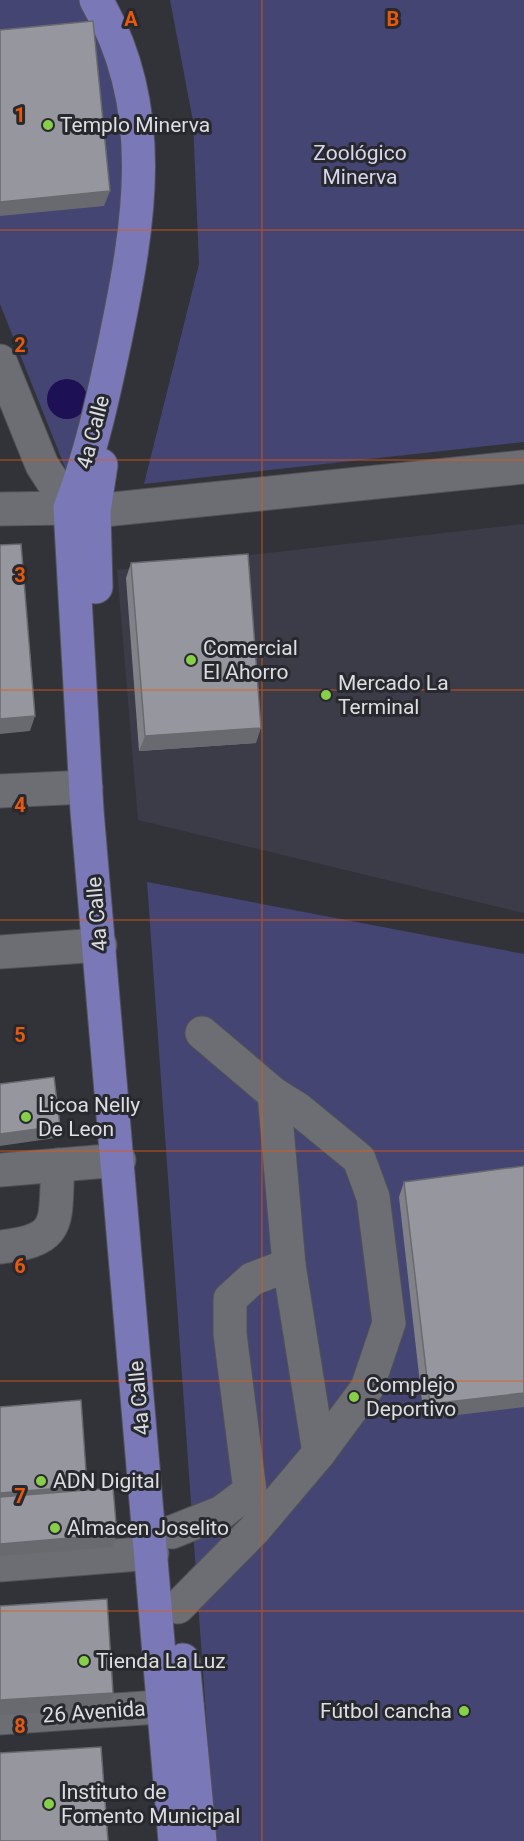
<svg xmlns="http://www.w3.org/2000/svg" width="524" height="1841" font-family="Roboto,sans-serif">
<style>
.built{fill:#3b3c48}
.green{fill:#454573}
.water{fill:#1d1054}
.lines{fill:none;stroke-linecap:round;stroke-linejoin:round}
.minor-casing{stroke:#515156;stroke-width:35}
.major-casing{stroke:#515156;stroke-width:35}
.minor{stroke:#6d6d74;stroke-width:33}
.major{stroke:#7b78b7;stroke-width:33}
.wall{fill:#818288}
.shaded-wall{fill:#696a6f}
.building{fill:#96979e;stroke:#696a6f;stroke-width:1.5}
.grid{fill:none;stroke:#e8590c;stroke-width:1.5;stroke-opacity:0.55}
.poi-dot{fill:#88cf49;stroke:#28282f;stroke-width:2}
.labels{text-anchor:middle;stroke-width:6;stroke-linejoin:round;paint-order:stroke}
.poi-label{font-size:21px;fill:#dddee2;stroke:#28282f;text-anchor:start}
.park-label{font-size:21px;fill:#d6d7ed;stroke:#28282f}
.street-label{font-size:21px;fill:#dddee2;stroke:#28282f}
.grid-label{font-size:20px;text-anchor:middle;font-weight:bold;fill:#e8590c;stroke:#28282f;stroke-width:6;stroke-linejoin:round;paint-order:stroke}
</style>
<rect width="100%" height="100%" fill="#323239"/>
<path class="built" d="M524,524V913L138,820L117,570Z"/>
<g class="green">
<path d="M0,0H87L104,29L129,172L93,407L66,470L0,304Z"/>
<path d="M170,0H524V442L144,484L199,264L193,121Z"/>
<path d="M147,882L524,954V1841H215Z"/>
</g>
<circle class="water" cx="67" cy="399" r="20"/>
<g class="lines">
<g class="minor-casing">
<g id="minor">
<path d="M0,361L42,465L70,508"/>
<path d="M0,509L70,508L94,511L524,467"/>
<path d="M0,791L86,787"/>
<path d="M0,952L100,945"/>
<path d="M274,1094L289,1265L319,1453"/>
<path d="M0,1170L119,1160"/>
<path d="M0,1247C65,1240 54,1221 58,1165"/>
<path d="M172,1532L222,1512L250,1491L230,1334V1299L252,1279L289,1265"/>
<path d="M0,1565L152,1553"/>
<path d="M178,1607L254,1530L319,1453L367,1388L389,1323L373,1197L359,1159L298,1109L274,1094L202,1033"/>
<path d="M0,1718L187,1705"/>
</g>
</g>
<g class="major-casing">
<g id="major">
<path d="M96,0C160,108 139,225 115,341C103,398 91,453 70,508L87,811L175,1841"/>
<path d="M96,587L94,511L101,465"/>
<path d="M183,1660L200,1841"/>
</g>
</g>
<use href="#minor" class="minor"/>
<use href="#major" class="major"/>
</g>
<g class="wall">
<path d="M131,563L256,743L139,751L126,578Z"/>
<path d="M524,1166L424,1419L399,1197L404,1182Z"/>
</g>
<g class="shaded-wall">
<path d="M110,191L104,206L0,216V202Z"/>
<path d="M35,716L30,731L0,734V719Z"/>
<path d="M261,728L256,743L139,751L145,736Z"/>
<path d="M60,1126L55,1138L0,1146V1134Z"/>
<path d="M524,1393V1407L424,1419L430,1404Z"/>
<path d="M87,1486L83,1499L0,1505V1493Z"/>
<path d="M117,1534L112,1547L0,1556V1544Z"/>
<path d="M113,1693L108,1708L0,1715V1700Z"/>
</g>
<g class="building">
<path d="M93,21L110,191L0,202V30Z"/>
<path d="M21,544L35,716L0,719V545Z"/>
<path d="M248,554L261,728L145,736L131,563Z"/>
<path d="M54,1077L60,1126L0,1134V1084Z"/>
<path d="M524,1166V1393L430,1404L404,1182Z"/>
<path d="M81,1400L87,1486L0,1493V1407Z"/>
<path d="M113,1488L117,1534L0,1544V1497Z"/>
<path d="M107,1599L113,1693L0,1700V1606Z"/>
<path d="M101,1747L108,1841H0V1753Z"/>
</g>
<path class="grid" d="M262,0V1841M0,230H524M0,460H524M0,690H524M0,920H524M0,1151H524M0,1381H524M0,1611H524"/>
<g class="poi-dot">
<circle cx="48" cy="125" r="6"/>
<circle cx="191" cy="660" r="6"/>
<circle cx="326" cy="695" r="6"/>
<circle cx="26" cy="1117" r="6"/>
<circle cx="354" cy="1397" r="6"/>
<circle cx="41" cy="1481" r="6"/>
<circle cx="55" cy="1528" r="6"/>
<circle cx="84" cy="1661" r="6"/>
<circle cx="464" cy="1711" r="6"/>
<circle cx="49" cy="1804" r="6"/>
</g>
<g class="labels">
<g class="poi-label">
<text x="60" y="132">Templo Minerva</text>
<text x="203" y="655">Comercial<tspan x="203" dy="24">El Ahorro</tspan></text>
<text x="338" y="690">Mercado La<tspan x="338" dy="24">Terminal</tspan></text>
<text x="38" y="1112">Licoa Nelly<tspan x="38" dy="24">De Leon</tspan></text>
<text x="366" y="1392">Complejo<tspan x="366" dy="24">Deportivo</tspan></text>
<text x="53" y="1488">ADN Digital</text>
<text x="67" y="1535">Almacen Joselito</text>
<text x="96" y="1668">Tienda La Luz</text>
<text x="452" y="1718" text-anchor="end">Fútbol cancha</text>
<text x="61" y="1799">Instituto de<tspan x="61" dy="24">Fomento Municipal</tspan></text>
</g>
<g class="park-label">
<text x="360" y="160">Zoológico<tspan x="360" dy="24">Minerva</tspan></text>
</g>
<g class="street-label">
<text transform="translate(93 432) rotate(-75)" y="7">4a Calle</text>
<text transform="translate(97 914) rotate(-95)" y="7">4a Calle</text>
<text transform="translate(139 1398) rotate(-95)" y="7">4a Calle</text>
<text transform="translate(94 1712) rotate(-4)" y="7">26 Avenida</text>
</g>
</g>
<g class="grid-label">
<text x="131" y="26">A</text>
<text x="393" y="26">B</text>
<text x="20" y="122">1</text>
<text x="20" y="352">2</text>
<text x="20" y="582">3</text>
<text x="20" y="812">4</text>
<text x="20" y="1042">5</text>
<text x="20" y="1273">6</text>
<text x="20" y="1503">7</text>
<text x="20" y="1733">8</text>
</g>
</svg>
